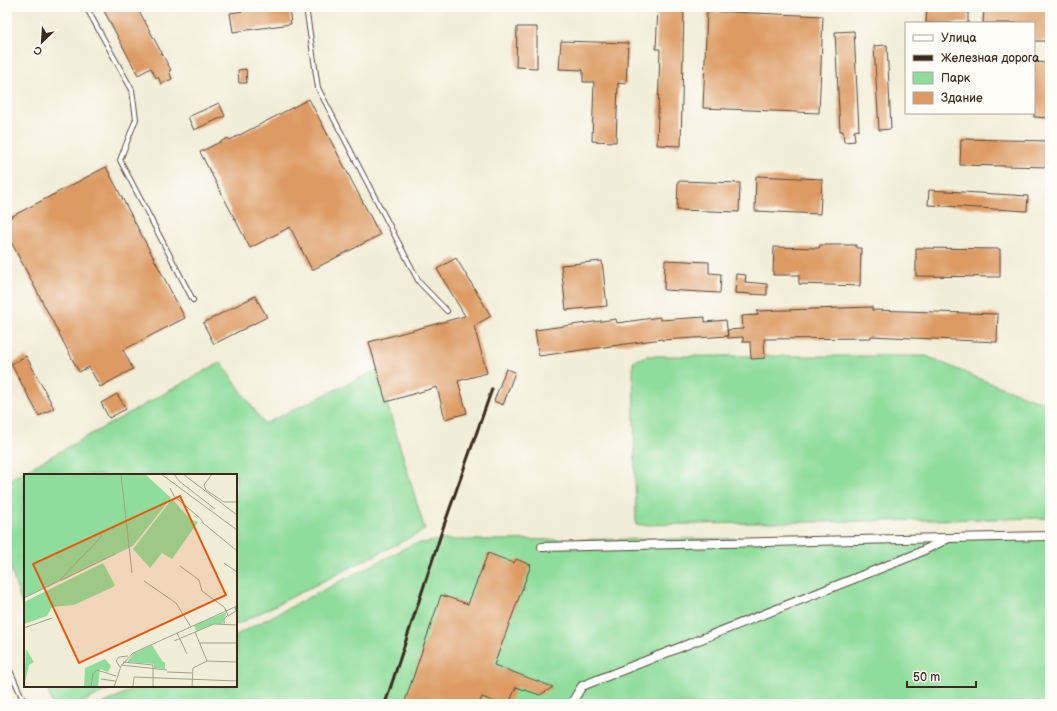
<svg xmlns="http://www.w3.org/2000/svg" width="1057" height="711" font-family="'Balsamiq Sans',sans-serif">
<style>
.green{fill:#8fdd9b;stroke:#65845c}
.building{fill:#dd9b63}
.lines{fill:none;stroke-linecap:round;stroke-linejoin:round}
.service-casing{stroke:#56473a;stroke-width:6}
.minor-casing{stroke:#56473a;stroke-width:10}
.service{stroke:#fff;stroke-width:4}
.minor{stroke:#fff;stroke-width:8}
.rail{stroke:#3b2a1e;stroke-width:3}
.inset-road{fill:none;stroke:#a99f8d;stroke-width:1}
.view{fill:#e8590c;fill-opacity:0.15;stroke:#e8590c;stroke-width:2}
.inset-edge{fill:none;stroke:#3b2a1e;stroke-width:2}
</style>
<rect width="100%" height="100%" fill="#fdfcf7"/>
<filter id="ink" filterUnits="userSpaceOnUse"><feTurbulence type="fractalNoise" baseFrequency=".025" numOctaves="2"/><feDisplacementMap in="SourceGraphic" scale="8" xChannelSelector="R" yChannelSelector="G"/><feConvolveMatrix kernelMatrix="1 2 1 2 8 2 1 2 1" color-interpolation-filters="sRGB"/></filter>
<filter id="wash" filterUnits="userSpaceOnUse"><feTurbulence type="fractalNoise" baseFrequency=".012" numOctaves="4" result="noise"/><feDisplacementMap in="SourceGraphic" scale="16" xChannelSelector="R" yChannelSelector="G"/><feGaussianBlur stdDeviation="0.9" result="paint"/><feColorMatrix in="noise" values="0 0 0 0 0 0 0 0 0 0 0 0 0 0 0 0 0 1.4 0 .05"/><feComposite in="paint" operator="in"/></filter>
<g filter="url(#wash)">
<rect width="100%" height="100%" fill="#f2edd7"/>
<g class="green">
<path d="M647,356H926L980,379L1041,402L1050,404V518L636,525L633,361Z"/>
<path d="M221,362L264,424L377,370L425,530L236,625V475H25V615L7,556V481Z"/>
<path d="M1050,536V704H103L138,686H236V635L413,544L443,540L949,538Z"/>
<path d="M47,686H115L79,704H52Z"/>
</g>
<g id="blocks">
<g class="building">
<path d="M102,7H137L167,63L171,70L169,71L172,79L161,84L158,77L156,78L151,68L138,75Z"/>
<path d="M272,7H289L291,24L233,32L230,13Z"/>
<path d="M658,7H684L681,146L657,145L660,49H656Z"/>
<path d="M927,7H968V23H926Z"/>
<path d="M984,7H1050V41H1034V23H983Z"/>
<path d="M707,11L823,16L819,113L703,108Z"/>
<path d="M517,27H537V68L516,67Z"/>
<path d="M854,31L859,130L854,131L855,141L844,142L843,131H840L835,32Z"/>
<path d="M561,41L628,43L626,84L618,83L616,142L592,141L594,82H583V70L559,69Z"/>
<path d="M887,45L891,129L879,130L874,46Z"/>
<path d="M1034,62L1050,63V118L1034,117Z"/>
<path d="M246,69L247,83H239L238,70Z"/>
<path d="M309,99L380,235L312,270L290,227L250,248L200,152L228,138L230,140Z"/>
<path d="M219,103L225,116L194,130L188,117Z"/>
<path d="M961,139L1050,141V167L960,165Z"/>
<path d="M106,167L185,318L123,350L133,369L100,387L89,367L79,372L7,234V219Z"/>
<path d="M756,176L822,179L820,214L755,211Z"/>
<path d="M678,181L740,183L739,212L677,210Z"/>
<path d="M929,190L1028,196L1027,211L928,205Z"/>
<path d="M820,245H856V248H861L860,286L799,284V275H773L774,247L819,248Z"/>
<path d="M916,248L1000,249V277L916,276Z"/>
<path d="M456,258L491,316L474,326L487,373L458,381L467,413L445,419L437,387L386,402L369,342L465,316L437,269Z"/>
<path d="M665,260L709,262V273L721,274L720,293L664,290Z"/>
<path d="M602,261L607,306L566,310L561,265Z"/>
<path d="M736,274L746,275L745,282L767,284V295L735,293Z"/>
<path d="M255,296L267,317L214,344L203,323Z"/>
<path d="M872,307V310L998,314L997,342L871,336V338L764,339L765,358L751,359L750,342H743V337L728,338L727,330L743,329L742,316L758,315L757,311Z"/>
<path d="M660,317V320L705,317V322L726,320L728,336L662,340V339L539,356L535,330L616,319L617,323Z"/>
<path d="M26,356L54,408L39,416L11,364Z"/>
<path d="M506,369L515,372L503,405L494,401Z"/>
<path d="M117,394L126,409L109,418L101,403Z"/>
<path d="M488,553L514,563L516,559L531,565L494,665L553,687L540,695L516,687L509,704H500L482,697L479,704H404L441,595L468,604Z"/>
</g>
</g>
</g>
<g filter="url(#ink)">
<use href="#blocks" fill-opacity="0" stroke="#56473a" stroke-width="1"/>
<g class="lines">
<g class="service-casing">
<g id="service">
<path d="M86,7L132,90L136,119L120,160L193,300"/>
<path d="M306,7L318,88L419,282L447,311"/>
<path d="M7,664L25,704"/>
</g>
</g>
<g class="minor-casing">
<g id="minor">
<path d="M542,547L946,538"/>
<path d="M571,704L582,686L914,555L949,538L1050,536"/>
</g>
</g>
<use href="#service" class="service"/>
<use href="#minor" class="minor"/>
<path class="rail" d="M385,704L443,528L492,389"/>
</g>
</g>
<g transform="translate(24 474)">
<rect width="213" height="213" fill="#f2edd7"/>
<path d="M1,0H121L147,24L109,72L0,124ZM148,25L166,45L174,48L148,85L138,79L126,94L109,75ZM79,89L91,111L89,113L50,131L28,133L23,142L0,150V128ZM203,138L198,150H190L172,157L170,151ZM128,171L139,188H141V195L130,194V190L103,188L110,179ZM2,175L10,188L5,191L0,213ZM81,185L87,192L84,198L76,195L74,213H60L61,194Z" fill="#8fdd9b"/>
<path class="inset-road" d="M97,0L108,99M137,0L213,56M150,0L155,7L191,35M159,0L213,41M188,0L180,11L182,16L200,28H213M146,14L150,22L177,45L179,49L213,77M200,89L213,98M156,92L175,106L178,117L200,133L204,141L200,145V150M36,107L91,80M120,107L152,129L167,153M0,124L35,107L77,63V59M204,142L212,137L211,133M0,154L28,144M171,158L183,187L213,188M153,159L163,180M150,167L190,150L213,151M176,169H213M99,188L129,191V213M97,191L143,196M96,193L92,187L95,183L104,182M143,198L168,199M77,205L91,207M67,213L69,200L73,196L92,202M90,213L97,192L109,179L213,132M109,213L110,203L213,207M168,213L169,194L183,187"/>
<path class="view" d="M156,22L202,121L55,189L9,90Z"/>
<rect width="213" height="213" class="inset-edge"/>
</g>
<rect width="1057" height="711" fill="none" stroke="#fdfcf7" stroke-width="24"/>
<rect x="905" y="22" width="130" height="92" fill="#fdfcf7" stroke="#afa8a0"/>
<rect x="913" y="35" width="20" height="6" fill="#ffffff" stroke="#afa8a0"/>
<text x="941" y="42" font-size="12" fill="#3b2a1e">Улица</text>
<rect x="913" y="55" width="20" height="6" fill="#3b2a1e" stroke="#afa8a0"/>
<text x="941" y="62" font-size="12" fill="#3b2a1e">Железная дорога</text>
<rect x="913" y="72" width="20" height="12" fill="#8fdd9b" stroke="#afa8a0"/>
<text x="941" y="82" font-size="12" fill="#3b2a1e">Парк</text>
<rect x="913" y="92" width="20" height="12" fill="#dd9b63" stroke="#afa8a0"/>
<text x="941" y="102" font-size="12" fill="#3b2a1e">Здание</text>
<g transform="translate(42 42) rotate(205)" stroke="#fdfcf7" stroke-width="3" paint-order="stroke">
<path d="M0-3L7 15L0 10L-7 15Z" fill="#3b2a1e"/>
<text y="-6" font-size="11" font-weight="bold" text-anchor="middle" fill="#3b2a1e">С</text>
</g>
<path d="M907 681v6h69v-6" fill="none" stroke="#3b2a1e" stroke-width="2"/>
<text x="913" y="681" font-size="12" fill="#3b2a1e" stroke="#fdfcf7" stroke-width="3" paint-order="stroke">50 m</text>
</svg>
